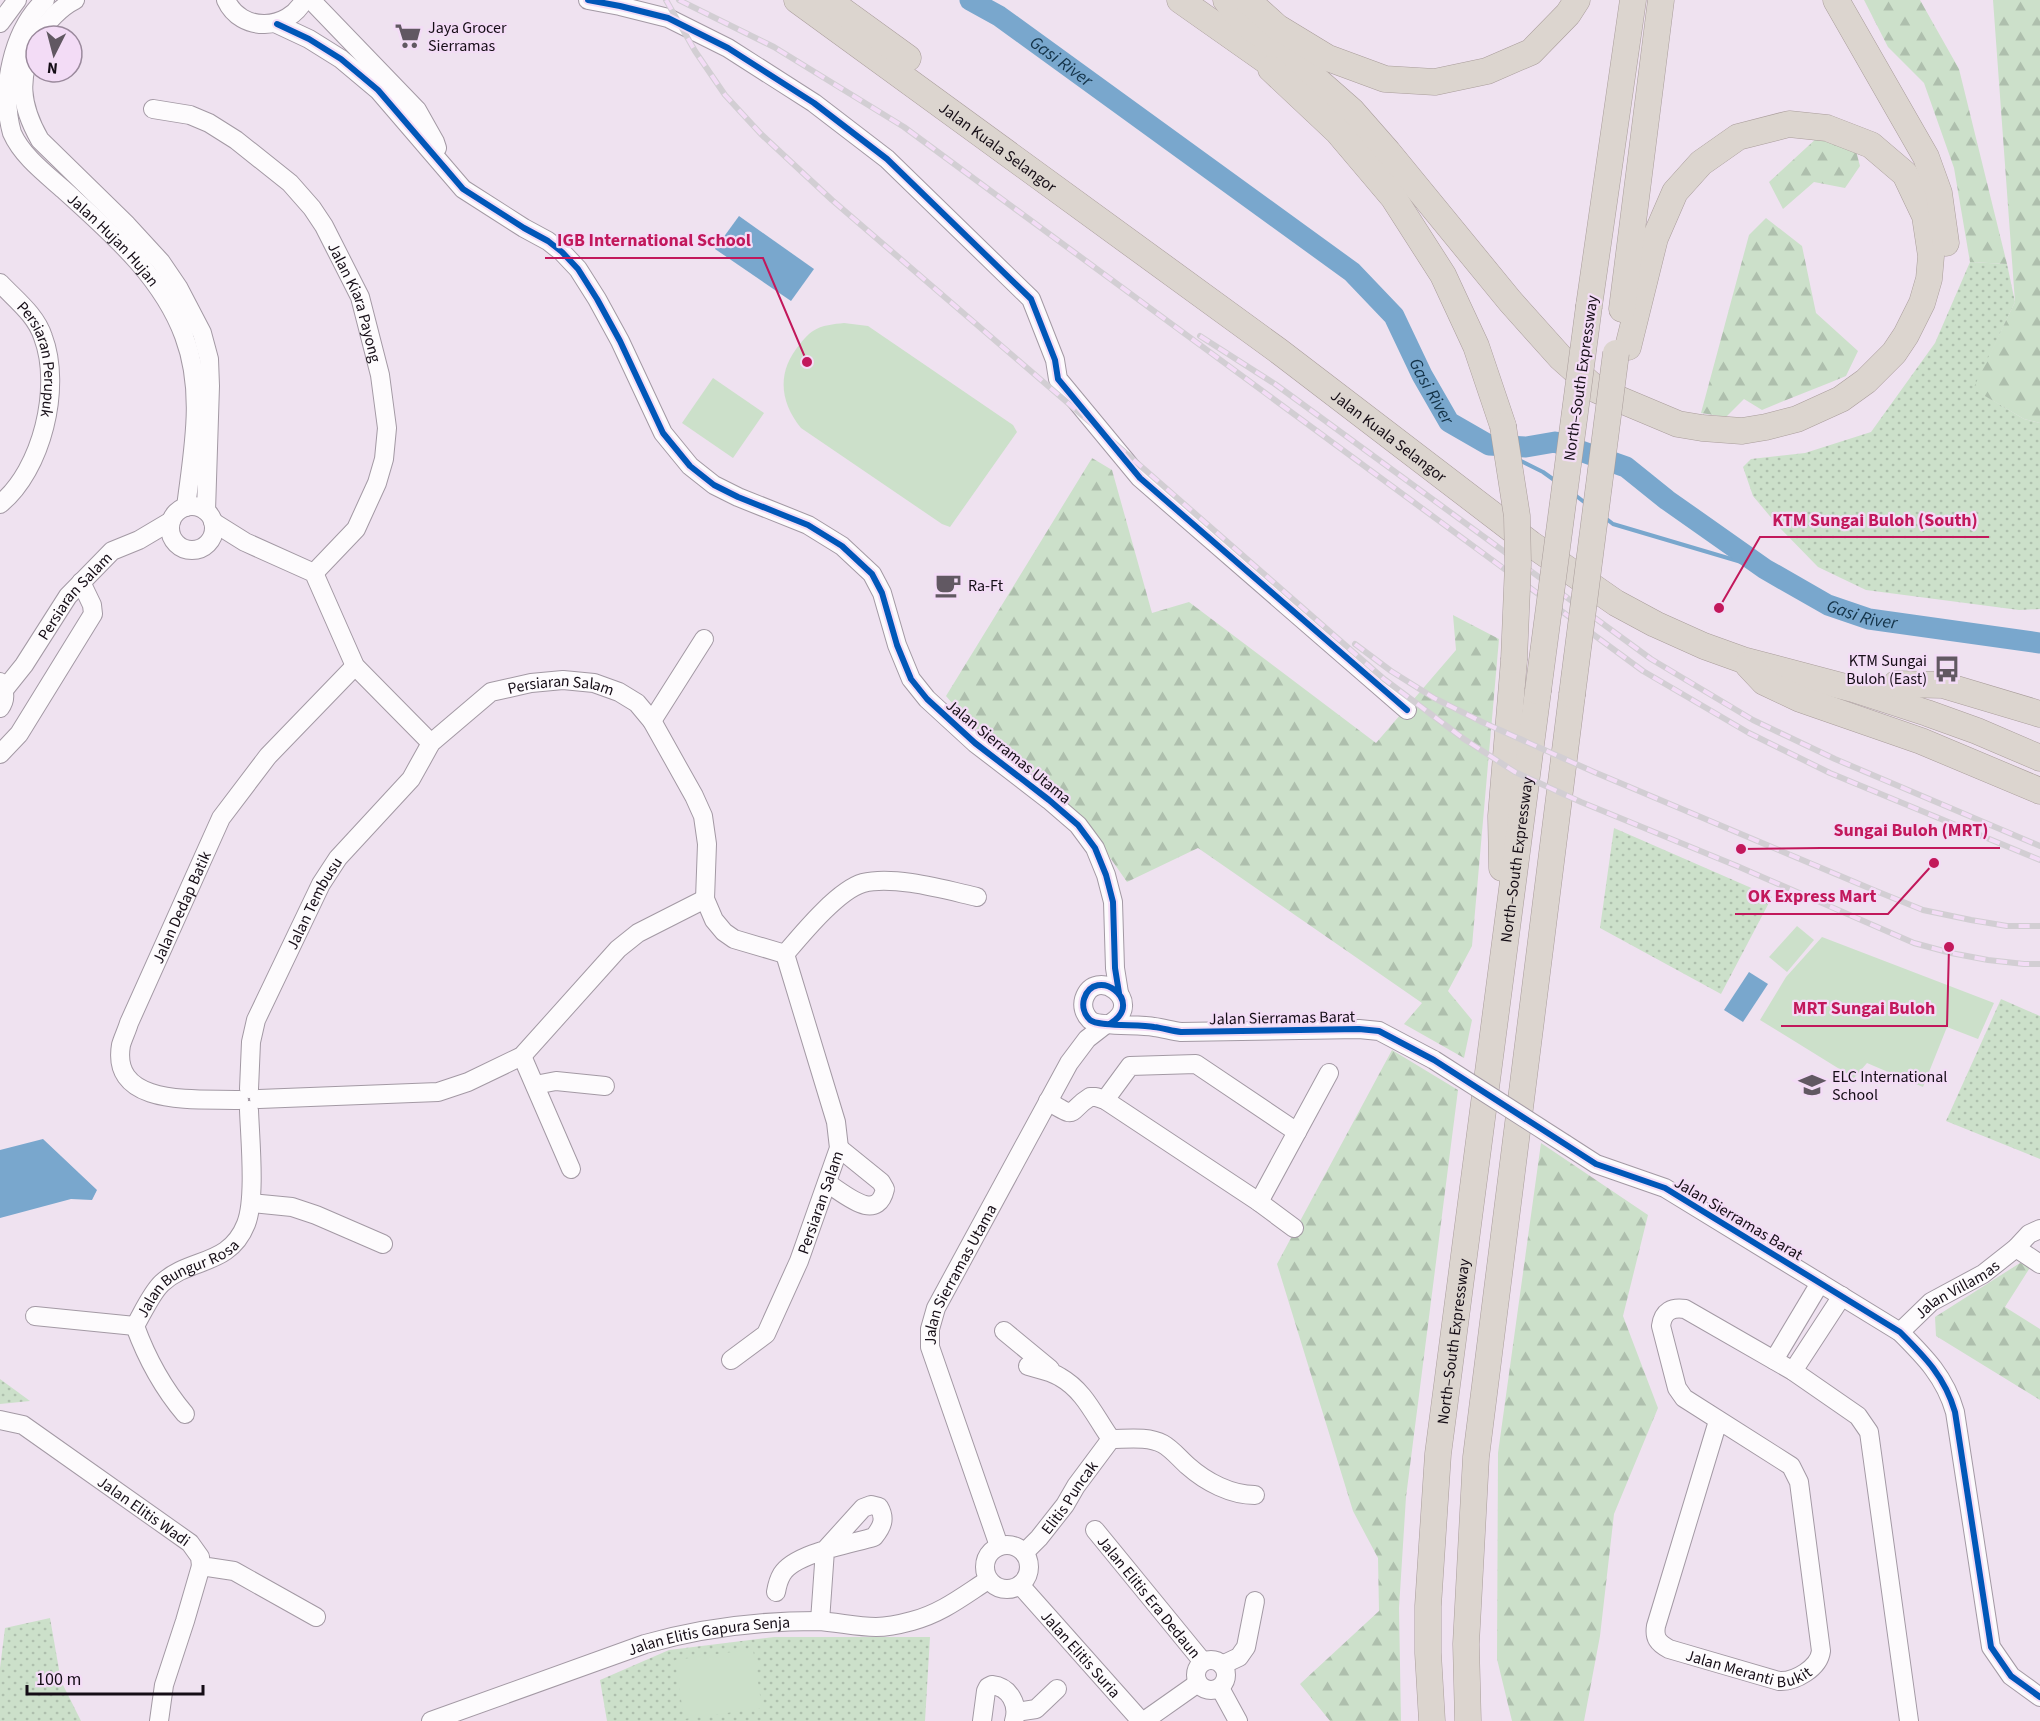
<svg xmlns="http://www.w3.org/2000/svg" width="2040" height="1721" font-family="'Source Sans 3',sans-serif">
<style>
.grass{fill:url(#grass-dots)}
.forest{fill:url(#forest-firs)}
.garden{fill:#cce0ca}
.water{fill:#79a7cd}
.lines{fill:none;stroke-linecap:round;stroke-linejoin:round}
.stream{stroke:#79a7cd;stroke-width:4}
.river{stroke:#79a7cd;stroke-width:21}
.minor-casing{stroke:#a399a4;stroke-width:20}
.highway-casing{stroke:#a99d9b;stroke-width:27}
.minor{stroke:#fdfbfd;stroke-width:18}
.highway{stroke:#dcd5cf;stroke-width:26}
.rail-casing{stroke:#d2ced3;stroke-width:6}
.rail{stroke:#f3dcf6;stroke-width:4;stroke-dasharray:11;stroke-linecap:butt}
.minor-bridge-casing{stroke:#a399a4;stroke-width:20;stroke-linecap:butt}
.highway-bridge-casing{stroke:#a99d9b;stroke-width:27;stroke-linecap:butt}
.minor-bridge{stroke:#fdfbfd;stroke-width:18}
.highway-bridge{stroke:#dcd5cf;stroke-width:26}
.cycleway-casing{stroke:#f3dcf6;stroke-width:10}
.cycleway{stroke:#0057b8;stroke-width:6}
.labels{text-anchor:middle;stroke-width:4.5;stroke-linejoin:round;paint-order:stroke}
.poi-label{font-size:16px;fill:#150d16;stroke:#f3dcf6;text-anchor:start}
.street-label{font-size:16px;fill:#150d16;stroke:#f3dcf6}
.water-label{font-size:18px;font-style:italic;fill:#143348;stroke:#f3dcf6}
.leader{fill:none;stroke:#c2185b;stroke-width:2}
.callout-dot{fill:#c2185b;stroke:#f3dcf6;stroke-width:2}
.callout-label{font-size:18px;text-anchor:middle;font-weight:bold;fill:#c2185b;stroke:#f3dcf6;stroke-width:4.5;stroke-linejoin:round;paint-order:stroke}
</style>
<defs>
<pattern id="grass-dots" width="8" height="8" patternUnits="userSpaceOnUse" patternTransform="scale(1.5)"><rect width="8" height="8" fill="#cce0ca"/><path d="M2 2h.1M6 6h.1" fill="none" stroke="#aebfad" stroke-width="1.8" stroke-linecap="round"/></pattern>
<pattern id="forest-firs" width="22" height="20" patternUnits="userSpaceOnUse" patternTransform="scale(1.5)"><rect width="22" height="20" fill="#cce0ca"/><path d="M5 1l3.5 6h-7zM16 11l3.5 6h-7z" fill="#aebfad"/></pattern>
</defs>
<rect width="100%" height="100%" fill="#efe2f0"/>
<g class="grass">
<path d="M1970,262L2007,264L2015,302L1974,389L2024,419L2040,423V609L2019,610L1866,590L1818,567L1779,527L1753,496L1743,467L1751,459L1805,453L1871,432L1935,343Z"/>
<path d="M1614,828L1772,897L1721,994L1600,928Z"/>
<path d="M2001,999L2040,1016V1159L1946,1121Z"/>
<path d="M0,1379L30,1401L0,1404Z"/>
<path d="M50,1618L61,1681L81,1721H0V1668L5,1628Z"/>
<path d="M774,1637H930L925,1721H607L600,1680L669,1650Z"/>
</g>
<g class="forest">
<path d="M1864,0H1920L1959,69L2007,264L1970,262L1954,168L1924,83L1888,47Z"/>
<path d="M1993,0H2040V423L2024,419L1973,389L2015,302Z"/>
<path d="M1819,136L1856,151L1860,166L1845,188L1814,182L1783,209L1769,182Z"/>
<path d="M1766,218L1802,246L1816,313L1858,351L1846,376C1818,388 1790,398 1762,410L1744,399L1726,417L1701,413L1749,235Z"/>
<path d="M1092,458L1112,470L1152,613L1189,602L1376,743L1456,650L1453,615L1499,639L1472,946L1448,991L1472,1020L1464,1058L1404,1024L1422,1003L1198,848L1127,882L1104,849L1039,777L983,739L946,696Z"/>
<path d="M1392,1050L1458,1090L1406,1497L1399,1608L1401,1721H1330L1300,1684L1379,1611L1378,1558L1353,1511L1277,1264Z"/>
<path d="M1541,1143L1648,1215L1623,1316L1658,1408L1614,1514L1600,1636L1584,1721H1512L1497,1659L1498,1453Z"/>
<path d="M2020,1263L2031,1266L2005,1307L2040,1329V1400L1936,1336L1935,1317Z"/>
</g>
<g class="garden">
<path d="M844,323L868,326L1013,425L1017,432L950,527L942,524L801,428C779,401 777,371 800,344C803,340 808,334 813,331C822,325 834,324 844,323Z"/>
<path d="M713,378L764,413L733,458L682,423Z"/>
<path d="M1797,926L1814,940L1787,972L1769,957Z"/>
<path d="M1822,937L1994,1003L1978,1039L1947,1027L1923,1087L1867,1063L1854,1078L1760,1020L1786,977Z"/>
<path d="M753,1649L762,1708L684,1719L675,1660Z"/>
</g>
<g class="water">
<path d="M739,216L814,269L791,301L715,249Z"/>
<path d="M1749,972L1768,984L1743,1022L1724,1010Z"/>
<path d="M43,1139L97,1190L92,1200L71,1199L0,1218V1150Z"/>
</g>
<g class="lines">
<g class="stream">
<path d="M1519,460L1543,472L1557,482"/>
<path d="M1575,495L1588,505"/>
<path d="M1604,517L1613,524L1765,569"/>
</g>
<path class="river" id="s1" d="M970,0L999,16L1352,272L1394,316L1422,375L1449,422L1489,445L1526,447L1555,442L1626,467L1667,500L1765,569L1828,605L1869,619L2040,643"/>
<g class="minor-casing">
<g id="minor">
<path id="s2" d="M45,0C12,31 0,90 12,133C22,156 46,174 64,190C110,232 162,276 184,336C205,392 193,450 186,507"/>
<path d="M226,0C241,33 288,31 304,0"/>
<path d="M311,0L417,110L435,142L437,148"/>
<path d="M588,0L620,6L668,18L728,48L814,103L887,159L1031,299L1055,360L1058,379L1140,478L1407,710"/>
<path d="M0,23L17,0"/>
<path d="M277,24L309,39L341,59L378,90L463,189L524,228L548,241L562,252L578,269L597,299L620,341L663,433L690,466L714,485L738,497L808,525L842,546L872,574L882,593L897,645L911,679L927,699L975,743L1049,800L1078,825L1095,848L1106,875L1113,902L1115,968L1119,993"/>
<path d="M39,36C46,22 61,7 75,0"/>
<path d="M36,41C17,77 20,105 40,140L127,225L161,262L178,287L202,333L209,359L210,386L206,511"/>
<path id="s3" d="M153,109L190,115L209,123L236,140L290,183L312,208L324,226L360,297L380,375L387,428L384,459L377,483L356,529L314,573"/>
<path id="s4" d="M0,283C16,300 36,315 43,337C62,387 42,470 0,504"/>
<circle cx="192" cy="528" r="22"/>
<path d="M213,522L245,542L314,573L355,666L431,743"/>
<path d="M0,682C5,691 6,700 0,708"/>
<path id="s5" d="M4,690L24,665L68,596L112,551L139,540L171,521"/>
<path d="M652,721L704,639"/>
<path d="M0,754L19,734L93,614L92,605L81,582"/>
<path d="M785,954C802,934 838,890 863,883C894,875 946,890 977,897"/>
<path d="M1111,1023C1146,1001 1095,965 1084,999C1082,1006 1084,1014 1090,1020C1098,1027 1140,1024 1154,1027C1163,1028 1172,1031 1181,1032L1359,1029L1379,1031L1434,1060"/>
<path d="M522,1056L571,1169"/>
<path d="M535,1085L556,1081L605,1086"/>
<path id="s6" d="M249,1089L251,1042L256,1020L321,884L338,858L411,779L431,743L491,692L531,683L563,680L594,683L619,692L637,703L652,721L694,796L703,816L707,844L705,899L714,920L724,932L734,939L785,954"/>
<path d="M259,1099L438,1092L468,1082L522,1056L618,949L638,933L705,899"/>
<path id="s7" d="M239,1100C201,1098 110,1109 121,1045C123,1038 127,1030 129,1023L221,818L268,756L355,666"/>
<path d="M1105,1100L1130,1066L1196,1064L1297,1132"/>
<path d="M1048,1101C1079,1121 1067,1111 1090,1097H1096L1105,1100L1259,1202L1294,1228"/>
<path d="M1565,1144L1596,1164L1665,1188L1900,1332C1925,1357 1945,1377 1955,1412L1991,1647L2011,1676L2040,1697"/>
<path d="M827,1183C845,1194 877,1224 885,1189L881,1182L839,1148"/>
<path d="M1259,1202L1329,1073"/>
<path d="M251,1203L292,1207L316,1215L383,1244"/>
<path d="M2016,1248L2040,1264"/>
<path d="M35,1316L135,1326"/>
<path id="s8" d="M135,1326C142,1314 152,1292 162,1283C190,1257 229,1267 246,1224C256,1199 250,1139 249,1110"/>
<path d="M135,1326C147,1359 163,1388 185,1414"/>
<path d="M1004,1331L1050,1369"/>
<path id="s9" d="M1900,1332L1931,1302L1983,1274L2016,1248L2029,1234L2040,1229"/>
<path id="s10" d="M731,1360L766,1334L799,1261L839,1148L836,1122L785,954"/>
<path d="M1774,1360L1820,1283"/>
<path d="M1028,1366C1038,1369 1051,1371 1060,1377C1085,1391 1095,1417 1111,1439C1127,1439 1148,1436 1163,1444C1172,1449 1180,1459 1188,1466C1206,1482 1231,1495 1255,1495"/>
<path d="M1793,1371L1842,1296"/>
<path id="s11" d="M0,1420L23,1425L190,1543L200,1557L201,1566L234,1571L316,1617"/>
<path id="s12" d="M1718,1421L1656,1626C1654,1638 1658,1643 1669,1649L1779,1681C1795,1682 1819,1668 1821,1651L1799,1482L1791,1466L1684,1398L1677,1388L1661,1326C1663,1311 1672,1307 1685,1309L1793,1371L1858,1416L1869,1432L1909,1721"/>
<path id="s13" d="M1095,1530L1203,1662"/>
<circle cx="1007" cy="1567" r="22"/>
<path id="s14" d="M999,1546L930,1347V1329L936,1308L1069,1063L1087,1039L1105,1025"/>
<path id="s15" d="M1024,1553L1039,1538L1065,1505L1076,1486L1111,1439"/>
<path id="s16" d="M1020,1585L1141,1721"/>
<path d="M776,1592C777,1586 779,1579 782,1574C795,1553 851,1544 874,1537C882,1527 886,1519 879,1507L871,1505L863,1508L825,1550L820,1621"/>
<circle cx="1211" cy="1675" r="15"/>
<path d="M1222,1665L1239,1657L1246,1647L1255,1601"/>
<path d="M1220,1688L1238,1721"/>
<path d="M1016,1712L1036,1709L1057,1689"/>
<path d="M159,1721L164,1685L185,1621L201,1566"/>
<path id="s17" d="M431,1721L645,1644C701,1628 759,1621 817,1621C837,1622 856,1627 876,1627C887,1627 901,1624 912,1621C942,1613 963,1596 988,1580"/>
<path d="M982,1721L986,1691L988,1687L992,1685C1010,1687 1019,1705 1014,1721"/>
<path d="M1144,1721L1198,1683"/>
</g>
</g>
<g class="highway-casing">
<g id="highway">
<path id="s18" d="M797,0L1280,352L1531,544L1616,603L1655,624L1704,646L1743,660L1853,689L1927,713L1977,731L2040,758"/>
<path d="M828,0L908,58"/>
<path d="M1180,0L1288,76"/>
<path d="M1226,0L1244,22L1294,60L1352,111L1388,152L1510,301L1561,358L1597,390L1678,424L1702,428L1742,431L1766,427L1797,419L1841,399L1866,381L1894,353L1906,335L1922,303L1929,279L1931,256L1925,216L1905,174L1871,145L1827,128L1789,124L1738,137L1701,163L1675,192L1655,238L1628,347"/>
<path d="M1247,0L1277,27L1328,58L1385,79L1435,82L1487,71L1531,52L1568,14L1577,0"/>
<path d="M1836,0L1926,157L1939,193L1946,243"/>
<path d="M1271,69L1338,132L1393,197L1443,275L1476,346L1503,426"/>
<path d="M1589,306L1633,0"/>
<path d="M1622,309L1661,0"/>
<path d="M1748,665L1764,682L1800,699L1921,741L2040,791"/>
<path d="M1896,684L1943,685L2040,714"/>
<path d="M1502,868L1501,816L1514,660"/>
<path id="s19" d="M1432,1721L1428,1653V1606L1438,1454L1538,691"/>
<path d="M1468,1721L1466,1644L1476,1457L1572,695"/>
</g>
</g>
<use href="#minor" class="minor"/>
<use href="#highway" class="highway"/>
<g class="rail-casing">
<g id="rail">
<path d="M666,0L695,51L725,95L761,134L832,200L1112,441L1384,679L1464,739L1515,772L1581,802L1737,866L1914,943L1951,953L1988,960L2024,964H2040"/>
<path d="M679,0L774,47L904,127L1643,671L1749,733L1830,773L2040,860"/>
<path d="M1200,336L1275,384L1651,659L1753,720L1835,759L2040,846"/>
<path d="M1355,644L1391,671L1434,698L1482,722L1594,772L1876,891L1923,910L1971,920L2007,926H2040"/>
</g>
</g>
<use href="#rail" class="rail"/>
<g class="minor-bridge-casing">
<path id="minor-bridge" d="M1434,1060L1565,1144"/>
</g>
<g class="highway-bridge-casing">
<g id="highway-bridge">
<path d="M1503,426L1517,516L1518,564L1514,660"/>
<path d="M1538,691L1589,306"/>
<path d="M1572,695L1616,353"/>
</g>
</g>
<use href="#minor-bridge" class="minor-bridge"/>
<use href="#highway-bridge" class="highway-bridge"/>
<g class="cycleway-casing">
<g id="cycleway">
<path d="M588,0L620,6L668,18L728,48L814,103L887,159L1031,299L1055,360L1058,379L1140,478L1407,710"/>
<path d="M277,24L309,39L341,59L378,90L463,189L524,228L548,241L562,252L578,269L597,299L620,341L663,433L690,466L714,485L738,497L808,525L842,546L872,574L882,593L897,645L911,679L927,699L975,743L1049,800L1078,825L1095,848L1106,875L1113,902L1115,968L1119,993"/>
<path d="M1111,1023C1146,1001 1095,965 1084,999C1082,1006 1084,1014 1090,1020C1098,1027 1140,1024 1154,1027C1163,1028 1172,1031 1181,1032L1359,1029L1379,1031L1434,1060L1596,1164L1665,1188L1900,1332C1925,1357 1945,1377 1955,1412L1991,1647L2011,1676L2040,1697"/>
</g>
</g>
<use href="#cycleway" class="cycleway"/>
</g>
<defs>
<g id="supermarket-bare" transform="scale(2.07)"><path d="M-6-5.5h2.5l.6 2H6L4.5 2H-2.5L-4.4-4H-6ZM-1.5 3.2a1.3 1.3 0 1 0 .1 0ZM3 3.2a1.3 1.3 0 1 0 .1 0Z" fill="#615862" stroke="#f3dcf6" stroke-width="2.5" paint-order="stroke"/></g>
<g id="cafe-bare" transform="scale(2.07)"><path d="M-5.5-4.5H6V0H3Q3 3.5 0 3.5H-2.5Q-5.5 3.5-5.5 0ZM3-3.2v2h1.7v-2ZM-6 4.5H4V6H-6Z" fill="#615862" stroke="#f3dcf6" stroke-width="2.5" paint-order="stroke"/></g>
<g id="bus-bare" transform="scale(2.07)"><path d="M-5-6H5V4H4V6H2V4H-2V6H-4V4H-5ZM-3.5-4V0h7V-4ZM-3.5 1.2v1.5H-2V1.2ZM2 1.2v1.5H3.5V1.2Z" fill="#615862" stroke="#f3dcf6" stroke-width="2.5" paint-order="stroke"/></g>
<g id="school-bare" transform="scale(2.07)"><path d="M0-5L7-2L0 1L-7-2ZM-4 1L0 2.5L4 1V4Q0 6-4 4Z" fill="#615862" stroke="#f3dcf6" stroke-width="2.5" paint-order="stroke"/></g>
</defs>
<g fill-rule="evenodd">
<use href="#supermarket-bare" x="408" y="36"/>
<use href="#cafe-bare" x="948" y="585"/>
<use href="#bus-bare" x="1947" y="669"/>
<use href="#school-bare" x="1812" y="1085"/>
</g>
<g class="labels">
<g class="poi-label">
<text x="428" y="33">Jaya Grocer<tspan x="428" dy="18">Sierramas</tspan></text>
<text x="968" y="591">Ra-Ft</text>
<text x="1927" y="666" text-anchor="end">KTM Sungai<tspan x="1927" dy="18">Buloh (East)</tspan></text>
<text x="1832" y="1082">ELC International<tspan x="1832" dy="18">School</tspan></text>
</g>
<g class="street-label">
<text dy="6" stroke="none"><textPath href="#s18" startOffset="249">Jalan Kuala Selangor</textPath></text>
<text dy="6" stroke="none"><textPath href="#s2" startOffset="291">Jalan Hujan Hujan</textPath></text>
<text dy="6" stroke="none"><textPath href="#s3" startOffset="297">Jalan Kiara Payong</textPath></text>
<text dy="6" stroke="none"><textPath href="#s4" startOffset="90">Persiaran Perupuk</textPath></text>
<text transform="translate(1580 378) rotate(-82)" y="6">North–South Expressway</text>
<text dy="6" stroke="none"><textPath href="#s18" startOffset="735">Jalan Kuala Selangor</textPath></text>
<text dy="6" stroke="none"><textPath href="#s5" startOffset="118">Persiaran Salam</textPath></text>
<text dy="6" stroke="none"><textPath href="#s6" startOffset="550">Persiaran Salam</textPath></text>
<text transform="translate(1009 751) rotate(39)" y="6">Jalan Sierramas Utama</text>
<text dy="6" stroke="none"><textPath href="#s19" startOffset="867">North–South Expressway</textPath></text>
<text dy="6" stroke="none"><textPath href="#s6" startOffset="200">Jalan Tembusu</textPath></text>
<text dy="6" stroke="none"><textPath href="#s7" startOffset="302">Jalan Dedap Batik</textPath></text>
<text transform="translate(1282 1017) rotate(-1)" y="6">Jalan Sierramas Barat</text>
<text dy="6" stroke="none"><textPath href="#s10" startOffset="186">Persiaran Salam</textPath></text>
<text transform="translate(1739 1218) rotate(31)" y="6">Jalan Sierramas Barat</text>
<text dy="6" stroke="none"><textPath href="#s14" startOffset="290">Jalan Sierramas Utama</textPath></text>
<text dy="6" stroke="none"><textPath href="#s8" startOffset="74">Jalan Bungur Rosa</textPath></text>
<text dy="6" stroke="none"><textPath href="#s9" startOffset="72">Jalan Villamas</textPath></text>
<text dy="6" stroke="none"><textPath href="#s19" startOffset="381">North–South Expressway</textPath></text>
<text dy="6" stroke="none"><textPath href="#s15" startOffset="72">Elitis Puncak</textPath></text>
<text dy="6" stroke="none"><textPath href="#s11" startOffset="172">Jalan Elitis Wadi</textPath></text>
<text dy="6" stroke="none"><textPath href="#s13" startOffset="86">Jalan Elitis Era Dedaun</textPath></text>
<text dy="6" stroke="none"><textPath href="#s17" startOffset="292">Jalan Elitis Gapura Senja</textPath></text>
<text dy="6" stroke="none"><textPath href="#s16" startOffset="92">Jalan Elitis Suria</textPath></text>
<text dy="6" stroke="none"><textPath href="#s12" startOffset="326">Jalan Meranti Bukit</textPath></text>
</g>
<g class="water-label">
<text dy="6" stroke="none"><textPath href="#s1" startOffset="110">Gasi River</textPath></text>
<text dy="6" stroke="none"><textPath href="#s1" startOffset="614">Gasi River</textPath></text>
<text dy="6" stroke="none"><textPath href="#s1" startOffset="1118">Gasi River</textPath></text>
</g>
</g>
<path class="leader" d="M807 362L763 258H545M1719 608L1760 537H1989M1741 849L1821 848H2000M1934 863L1888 914H1735M1949 947L1947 1026H1781"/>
<g class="callout-dot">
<circle cx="807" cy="362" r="6"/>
<circle cx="1719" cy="608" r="6"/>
<circle cx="1741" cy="849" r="6"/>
<circle cx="1934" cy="863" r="6"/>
<circle cx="1949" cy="947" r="6"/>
</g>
<g class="callout-label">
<text x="654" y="246">IGB International School</text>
<text x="1875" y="526">KTM Sungai Buloh (South)</text>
<text x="1911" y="836">Sungai Buloh (MRT)</text>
<text x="1812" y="902">OK Express Mart</text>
<text x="1864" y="1014">MRT Sungai Buloh</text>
</g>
<g transform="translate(54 54) rotate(186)"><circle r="28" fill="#f3dcf6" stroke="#9a899c" stroke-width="1.5"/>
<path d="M0-4.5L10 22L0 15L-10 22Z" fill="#615862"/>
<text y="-9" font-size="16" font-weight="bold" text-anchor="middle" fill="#150d16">N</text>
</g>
<path d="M27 1685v9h176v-9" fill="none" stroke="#150d16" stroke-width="3"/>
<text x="36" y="1685" font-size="18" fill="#150d16" stroke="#f3dcf6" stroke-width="4.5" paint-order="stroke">100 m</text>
</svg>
